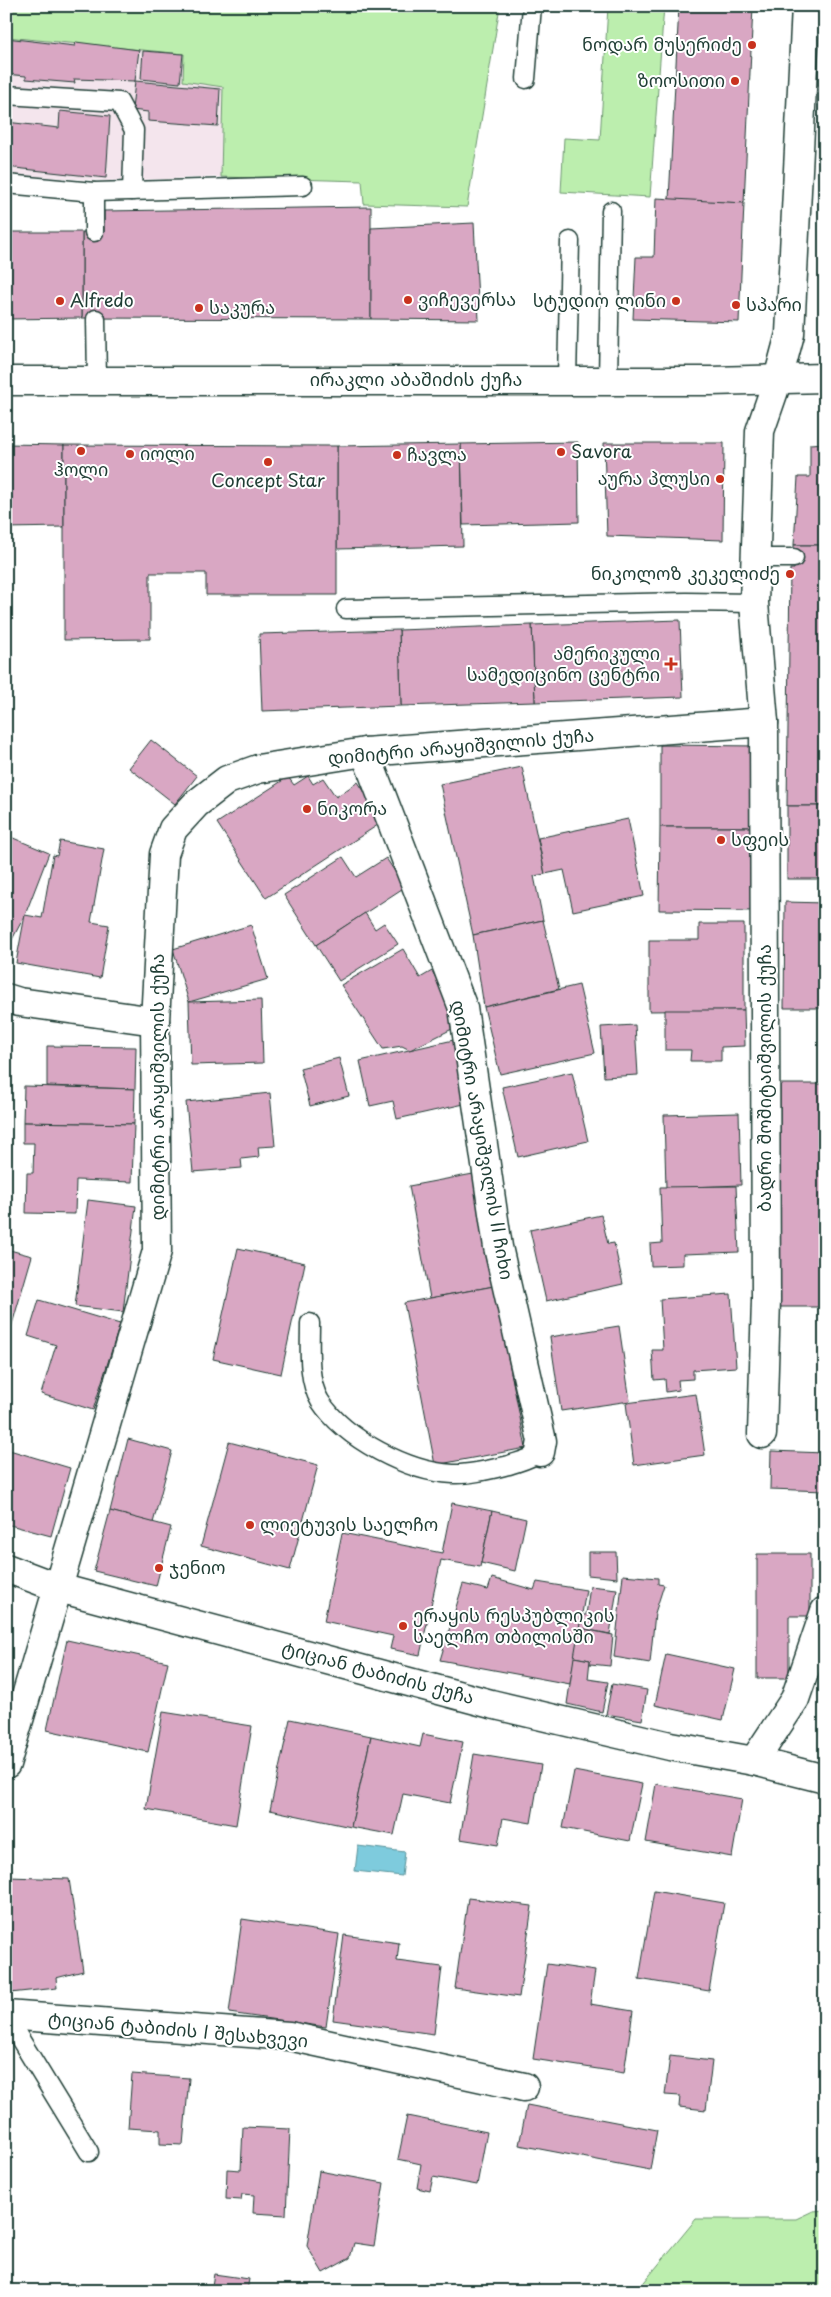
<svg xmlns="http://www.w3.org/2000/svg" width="831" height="2297" font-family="'Playpen Sans','Noto Sans Georgian',sans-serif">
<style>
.built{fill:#f4e5ed}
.green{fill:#bceeae;stroke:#6e9671}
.water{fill:#7ecbdd;stroke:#589299}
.building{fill:#d9a7c3;stroke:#1f3d34}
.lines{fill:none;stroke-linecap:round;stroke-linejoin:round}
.service-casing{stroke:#1f3d34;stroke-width:21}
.minor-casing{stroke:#1f3d34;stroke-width:31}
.tertiary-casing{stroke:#1f3d34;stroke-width:31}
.service{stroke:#fff;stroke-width:18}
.minor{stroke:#fff;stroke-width:28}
.tertiary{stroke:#fff;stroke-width:28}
.poi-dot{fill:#c8321e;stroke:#fff;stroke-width:2}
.labels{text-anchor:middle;stroke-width:4;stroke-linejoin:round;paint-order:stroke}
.poi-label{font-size:18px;fill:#1f3d34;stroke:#fff;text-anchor:start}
.street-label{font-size:18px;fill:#1f3d34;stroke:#fff}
</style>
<rect width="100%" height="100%" fill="#fff"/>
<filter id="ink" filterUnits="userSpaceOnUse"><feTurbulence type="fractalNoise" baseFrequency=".02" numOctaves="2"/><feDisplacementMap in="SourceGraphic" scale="10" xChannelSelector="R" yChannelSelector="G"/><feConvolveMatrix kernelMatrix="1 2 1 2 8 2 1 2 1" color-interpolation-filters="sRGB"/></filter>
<g filter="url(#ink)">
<path class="built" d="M6,37L184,54L223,86L221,177L107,181L6,174Z"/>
<g class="green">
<path d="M6,6H500L467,207L364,204L362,181L221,177L223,87L183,81L184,54L6,37Z"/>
<path d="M608,6H664L650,197L561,192L564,138L600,140Z"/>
<path d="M825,2210V2291H628L640,2287L696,2219H796L813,2211Z"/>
</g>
<path class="water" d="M358,1846L405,1852L402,1876L355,1871Z"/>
<g class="building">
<path d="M679,6H753L744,203L669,200Z"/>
<path d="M6,38L75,46L76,42L139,50L135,81L74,79L75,83L26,79V76L6,74Z"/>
<path d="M143,51L183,54L180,83L141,79Z"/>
<path d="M135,81L220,89L218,126L148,121V112L132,110Z"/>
<path d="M60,111L110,116L106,178L6,167V122L59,128Z"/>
<path d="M656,198L744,203L739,322L633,319L636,257H654Z"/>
<path d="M371,207V319L82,318V232H104V211Z"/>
<path d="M474,223L479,320L371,319V228Z"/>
<path d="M6,232H82V318L6,319Z"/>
<path d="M578,442L579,522L463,525L461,444Z"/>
<path d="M604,443H724L723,540L607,536Z"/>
<path d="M825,443V545H794L798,477H810V444Z"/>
<path d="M6,444L64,445V527L6,528Z"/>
<path d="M461,444L463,546L337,549V446Z"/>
<path d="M64,445L337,446V595H206V573H150V639L64,640Z"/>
<path d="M794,545H825V806H787L790,569H794Z"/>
<path d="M680,620L683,697L535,702L532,625Z"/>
<path d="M532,625L535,702L401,706L399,630Z"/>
<path d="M399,630L401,706L262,711L259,634Z"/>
<path d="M151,740L197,776L175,804L129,768Z"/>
<path d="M660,745L758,746L757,827H660Z"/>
<path d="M522,767L545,874L534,876L543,920L473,935L440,784Z"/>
<path d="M308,776L313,784L323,778L336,797L358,782L384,821L266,898L217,823L288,777L294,785Z"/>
<rect x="787" y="806" width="38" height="73"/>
<path d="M628,819L644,896L573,911L564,870L545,874L538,838Z"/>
<path d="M660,827H757V911L659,910Z"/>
<path d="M6,835L49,853L25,915L6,951Z"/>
<path d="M60,841L104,849L91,922L109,925L100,978L16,963L25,915L42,918L53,855L57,856Z"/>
<path d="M343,857L356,877L386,858L405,887L316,945L284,895Z"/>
<path d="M785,902L825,903V1008H784Z"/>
<path d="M365,913L375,929L384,923L398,944L339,981L316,945Z"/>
<path d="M543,920L559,989L484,1007L473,935Z"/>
<path d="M699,924H744V1010L649,1011V940H699Z"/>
<path d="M251,925L268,979L189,1002L173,949Z"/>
<path d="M403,949L420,978L432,971L462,1024L410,1050L402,1046L383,1049L341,985Z"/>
<path d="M579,985L595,1053L500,1074L484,1007Z"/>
<path d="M261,1000L263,1063L191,1065L189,1002Z"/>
<path d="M665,1010H744L745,1046L721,1047V1061H690L691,1050H665Z"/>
<path d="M635,1025L638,1075L604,1077L601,1027Z"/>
<path d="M458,1039L473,1102L397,1119L393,1101L370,1106L360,1061Z"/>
<path d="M47,1046L136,1047L135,1089L47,1086Z"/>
<path d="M339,1058L349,1096L310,1106L300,1068Z"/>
<path d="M572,1072L588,1141L518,1157L502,1087Z"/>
<rect x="780" y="1084" width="45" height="223"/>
<path d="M24,1086L135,1089L134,1124L23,1122Z"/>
<path d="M270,1093L275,1146L258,1147L259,1157L241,1159L242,1168L193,1172L186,1102Z"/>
<path d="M739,1113L741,1185L666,1188L664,1115Z"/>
<path d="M23,1122L134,1124L132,1182L76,1180L75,1214L26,1213L27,1173H33L34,1143H23Z"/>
<path d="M473,1174L494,1286L430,1298L409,1186Z"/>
<path d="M736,1186L739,1252L683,1254V1265L651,1266L650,1244L662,1243L660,1187Z"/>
<path d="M88,1200L136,1206L123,1312L75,1306Z"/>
<path d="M601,1215L608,1244L614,1243L623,1284L546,1301L530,1230Z"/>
<path d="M238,1248L305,1263L281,1374L213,1359Z"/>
<path d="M6,1249L32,1256L6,1345Z"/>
<path d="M494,1286L526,1448L435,1465L404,1303Z"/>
<path d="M731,1294L736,1367L693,1370V1379L678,1380L679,1390L666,1392L665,1379L654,1380L652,1350H663L660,1299Z"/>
<path d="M39,1300L120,1324L93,1410L41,1394L56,1345L28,1336Z"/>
<path d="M619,1326L630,1401L561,1411L550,1337Z"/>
<path d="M696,1394L705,1455L634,1465L626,1403Z"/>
<path d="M6,1422L13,1423L6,1446Z"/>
<path d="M128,1439L172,1451L153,1523L110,1511Z"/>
<path d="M229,1442L318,1465L290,1570L201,1546Z"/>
<path d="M6,1449L70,1468L51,1536L6,1524Z"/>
<path d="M771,1451L825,1453V1491L770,1489Z"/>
<path d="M452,1503L492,1511L480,1567L441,1560L420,1655L390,1649L393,1636L324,1621L342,1533L442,1553Z"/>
<path d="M110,1511L171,1527L156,1586L94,1571Z"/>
<path d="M492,1511L526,1519L515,1571L481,1563Z"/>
<path d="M588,1552H616L617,1578L588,1575Z"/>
<path d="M757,1554H810V1616H789V1678H757Z"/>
<path d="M623,1575L658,1578V1584L664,1585L655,1613L650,1663L614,1657Z"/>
<path d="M492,1578L534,1590L537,1582L586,1590L570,1684L440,1660L463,1584L488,1590Z"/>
<path d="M590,1586L617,1589L610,1634L579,1628L582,1615H586Z"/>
<path d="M579,1628L613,1635L610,1666L590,1664V1660L574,1657Z"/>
<path d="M67,1640L168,1662L148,1752L47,1730Z"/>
<path d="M666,1654L735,1669L723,1720L655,1705Z"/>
<path d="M574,1657L590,1660L588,1679L608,1682L602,1712L567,1704Z"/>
<path d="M612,1684L647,1690L642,1720L606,1714Z"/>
<path d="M163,1712L252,1726L236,1825L146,1809Z"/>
<path d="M290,1719L371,1736L351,1827L270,1810Z"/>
<path d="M423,1734L463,1742L450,1803L403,1794L394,1835L351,1827L371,1736L420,1747Z"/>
<path d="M474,1754L541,1765L531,1823L503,1818L498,1845L460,1839Z"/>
<path d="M574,1771L642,1784L630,1841L563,1828Z"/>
<path d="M656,1784L742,1799L732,1857L646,1842Z"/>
<path d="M9,1877L69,1879L83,1971L56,1978L57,1988L10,1993L6,1966V1904H12Z"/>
<path d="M654,1891L724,1903L709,1991L639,1979Z"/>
<path d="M468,1898L532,1906L519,1997L455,1988Z"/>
<path d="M242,1919L339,1934L326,2027L229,2013Z"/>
<path d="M344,1935L399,1943L397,1961L442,1967L434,2034L333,2020Z"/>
<path d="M547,1964L595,1971L590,2004L633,2011L624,2073L533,2059Z"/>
<path d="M670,2056L712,2061L706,2110L679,2107L680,2096L665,2095Z"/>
<path d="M132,2074L189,2078L183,2145L160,2144V2130L128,2128Z"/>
<path d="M527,2105L657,2130L650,2170L519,2145Z"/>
<path d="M407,2116L487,2132L477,2185L433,2177L430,2191L417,2188L421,2164L398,2159Z"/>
<path d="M243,2127L290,2129L286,2215L253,2213L254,2195L242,2194L241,2200L226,2199L227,2169L241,2170Z"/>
<path d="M319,2171L384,2183L374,2246L354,2243L350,2258L323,2273L307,2246Z"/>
<path d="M214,2274L249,2279L247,2291H211Z"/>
</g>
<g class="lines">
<g class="service-casing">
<g id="service">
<path d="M526,79L532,6"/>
<path d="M6,95L119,102L134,130L132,191"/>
<path d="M6,184L94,192L303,186"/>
<path d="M94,192V232"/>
<path d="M96,319L97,381"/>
<path d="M567,380L570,241"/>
<path d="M608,380L611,211"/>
<path d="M755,558H794"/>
<path d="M346,609L686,602L754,603"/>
<path d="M310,1323C310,1346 307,1380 320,1401C345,1439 408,1472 453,1474C470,1475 492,1469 509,1465C521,1461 531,1459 540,1452"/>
<path d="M6,2016L89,2152"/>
</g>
</g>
<g class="minor-casing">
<g id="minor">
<path d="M365,752L463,1008L498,1247L542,1441L540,1452"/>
<path d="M6,998L19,1002L155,1021"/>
<path d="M762,1434L766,1300L764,722L754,603L760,431L778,379"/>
<path d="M6,1568L59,1588L491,1704L670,1746L754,1761L825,1779"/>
<path d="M754,1761L795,1699L825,1611"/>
<path d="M6,1764L157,1251L155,1021L164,854L173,829L196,804L227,780L258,769L365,752L764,722"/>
<path d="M6,2015L289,2036L524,2087"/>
</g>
</g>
<g class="tertiary-casing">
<g id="tertiary">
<path d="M778,379L790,334L806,6"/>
<path d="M6,381H711L825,378"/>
</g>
</g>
<use href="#service" class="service"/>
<use href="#minor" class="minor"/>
<use href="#tertiary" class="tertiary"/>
</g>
</g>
<g class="poi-dot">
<circle cx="752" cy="45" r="5"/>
<circle cx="735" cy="81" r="5"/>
<circle cx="408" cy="300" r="5"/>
<circle cx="60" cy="301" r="5"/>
<circle cx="676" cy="301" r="5"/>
<circle cx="736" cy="305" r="5"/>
<circle cx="199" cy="308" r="5"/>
<circle cx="81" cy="451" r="5"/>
<circle cx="561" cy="452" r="5"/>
<circle cx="130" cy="454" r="5"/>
<circle cx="397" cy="455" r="5"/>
<circle cx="268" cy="462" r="5"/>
<circle cx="720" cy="479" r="5"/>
<circle cx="790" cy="574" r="5"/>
<path d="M668.5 656.5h5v5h5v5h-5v5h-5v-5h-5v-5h5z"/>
<circle cx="307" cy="809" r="5"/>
<circle cx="721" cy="840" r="5"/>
<circle cx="250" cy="1525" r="5"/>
<circle cx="159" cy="1568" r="5"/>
<circle cx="403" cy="1626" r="5"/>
</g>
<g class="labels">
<g class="poi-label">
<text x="742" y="51" text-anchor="end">ნოდარ მუსერიძე</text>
<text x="725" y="87" text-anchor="end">ზოოსითი</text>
<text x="418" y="306">ვიჩევერსა</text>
<text x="70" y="307">Alfredo</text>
<text x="666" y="307" text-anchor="end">სტუდიო ლინი</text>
<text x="746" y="311">სპარი</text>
<text x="209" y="314">საკურა</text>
<text x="571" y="458">Savora</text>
<text x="140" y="460">იოლი</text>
<text x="407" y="461">ჩავლა</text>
<text x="81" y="476" text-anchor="middle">ჰოლი</text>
<text x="710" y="485" text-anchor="end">აურა პლუსი</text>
<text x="268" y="487" text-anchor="middle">Concept Star</text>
<text x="780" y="580" text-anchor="end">ნიკოლოზ კეკელიძე</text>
<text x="660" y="660" text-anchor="end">ამერიკული<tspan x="660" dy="21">სამედიცინო ცენტრი</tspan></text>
<text x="317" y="815">ნიკორა</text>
<text x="731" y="846">სფეის</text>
<text x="260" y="1531">ლიეტუვის საელჩო</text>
<text x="169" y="1574">ჯენიო</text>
<text x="413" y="1622">ერაყის რესპუბლიკის<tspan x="413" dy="21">საელჩო თბილისში</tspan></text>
</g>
<g class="street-label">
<text x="416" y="386">ირაკლი აბაშიძის ქუჩა</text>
<text transform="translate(461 747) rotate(-5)" y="6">დიმიტრი არაყიშვილის ქუჩა</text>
<text transform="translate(765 1078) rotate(-90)" y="6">ბადრი შოშიტაიშვილის ქუჩა</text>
<text transform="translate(158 1087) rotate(-90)" y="6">დიმიტრი არაყიშვილის ქუჩა</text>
<text transform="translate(482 1140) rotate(80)" y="6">დიმიტრი არაყიშვილის II ჩიხი</text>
<text transform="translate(378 1673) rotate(15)" y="6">ტიციან ტაბიძის ქუჩა</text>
<text transform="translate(178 2030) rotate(5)" y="6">ტიციან ტაბიძის I შესახვევი</text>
</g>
</g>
<rect width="831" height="2297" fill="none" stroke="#fff" stroke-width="25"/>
<rect x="12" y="12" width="806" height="2272" fill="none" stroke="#1f3d34" stroke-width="2" filter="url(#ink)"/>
</svg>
